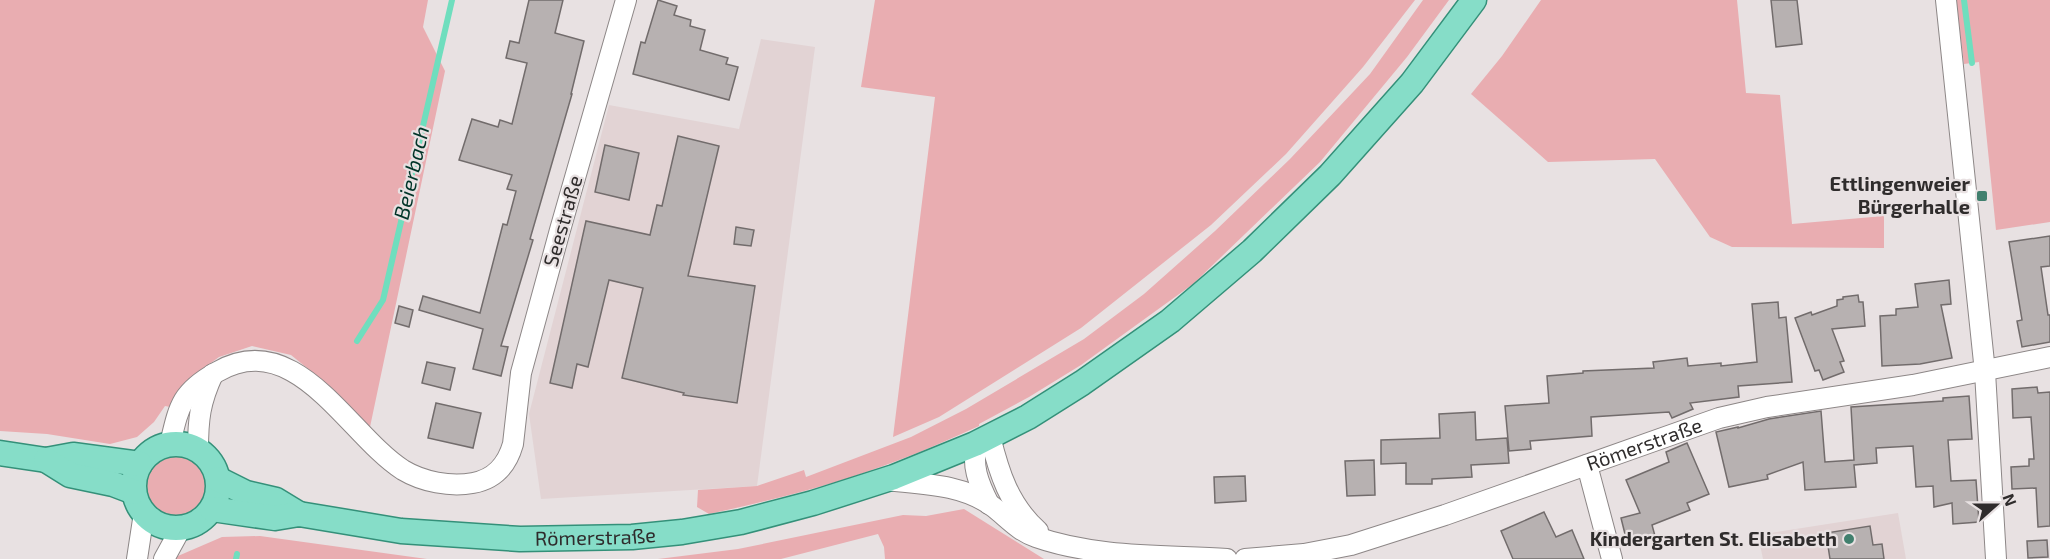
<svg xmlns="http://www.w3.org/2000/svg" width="2050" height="559" font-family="'Exo 2',sans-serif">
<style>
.built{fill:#e2d3d4}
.green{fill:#e9adb1}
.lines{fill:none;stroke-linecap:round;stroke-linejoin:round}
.stream{stroke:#6fdebe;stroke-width:6}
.building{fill:#b7b1b1;stroke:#726c6c;stroke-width:1.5}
.minor-casing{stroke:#8d8787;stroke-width:22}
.major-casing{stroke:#349079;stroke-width:27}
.minor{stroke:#fff;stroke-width:20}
.major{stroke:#86ddc8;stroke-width:24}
.poi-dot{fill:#41806e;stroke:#e8e1e2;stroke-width:2}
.labels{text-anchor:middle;stroke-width:4.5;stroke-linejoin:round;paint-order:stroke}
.poi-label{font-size:20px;font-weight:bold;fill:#2f2c2c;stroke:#e8e1e2;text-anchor:end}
.street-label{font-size:20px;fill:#2f2c2c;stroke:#e8e1e2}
.water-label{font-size:21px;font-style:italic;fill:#003428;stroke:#e8e1e2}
</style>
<rect width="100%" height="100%" fill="#e8e1e2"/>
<g class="built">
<path d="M761,39L815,47L757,486L541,499L529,414L609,105L739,129Z"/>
<path d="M1898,513L1906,559H1763L1758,535Z"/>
</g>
<g class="green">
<path d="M0,0H428L423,27L445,71L370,427L333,389L291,355L252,346L219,357L192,377L175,408L165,406L154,422L137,437L110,444L47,434L0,431Z"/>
<path d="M875,0H1415L1363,67L1286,154L1211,225L1081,328L939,417L893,437L935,97L861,87Z"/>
<path d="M1423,0H1449L1407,57L1320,162L1193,284L1081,365L1029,397L979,424V426C952,438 926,450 899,460C838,484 773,500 709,514L697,507L698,490L757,486L804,470L806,477L911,437L966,409L1084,339L1144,294L1215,231L1290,159L1370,74Z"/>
<path d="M1541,0H1737L1746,93L1780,95L1792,224L1884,216V248L1732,247L1710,237L1655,159L1548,162L1471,94L1502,56Z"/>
<path d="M1956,0H2050V222L1996,230L1979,62L1964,64Z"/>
<circle cx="175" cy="486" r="31"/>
<path d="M964,509L1044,559H885L884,547L878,534L781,559H658L738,549L903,515L926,516Z"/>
<path d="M260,536L427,559H171L222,537Z"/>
</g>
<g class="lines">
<g class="stream">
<path d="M1964,0L1972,63"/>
<path d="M357,341L383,300L452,0"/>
<path d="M236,559L237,554"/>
</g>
</g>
<g class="building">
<path d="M529,0H563L555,33L584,41L571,94H572L530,239L533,240L501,346L508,347L501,376L473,369L483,329L419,310L423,296L480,313L503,224L507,225L516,191L507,189L512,175L459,160L472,119L498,127L500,120L512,124L527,63L506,58L510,41L519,43Z"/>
<path d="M658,0L677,6L674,15L691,20L690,26L705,30L700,50L728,58L726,64L738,67L729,100L633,74L641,42L645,43Z"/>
<path d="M1771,0H1797L1802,44L1776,47Z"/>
<path d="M678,136L719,146L688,276L755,286L737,403L683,395L684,393L622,378L643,288L609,280L588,367L577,364L572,388L550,383L586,221L650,235L657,205L662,206Z"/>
<path d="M605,145L639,153L629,200L595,192Z"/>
<path d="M736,227L754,230L751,246L734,244Z"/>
<path d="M2050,236V266L2041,267L2048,315H2050V342L2022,347L2017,321L2022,320L2009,242Z"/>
<path d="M1949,280L1951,304L1941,305L1952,358L1920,364L1882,366L1880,316L1896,315V309L1918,307L1915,284Z"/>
<path d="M1858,295L1859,302H1863L1865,326L1832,329L1844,361L1840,362L1844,372L1823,380L1819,370L1815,371L1795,318L1811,312L1812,315L1837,306V300L1843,299V297Z"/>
<path d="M1778,302L1779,318L1786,317L1792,382L1738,386L1739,397L1690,403L1693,409L1672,418L1669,412L1591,417L1592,436L1530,441L1531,449L1509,451L1505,406L1549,403L1547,376L1583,373V371L1654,368L1653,362L1687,358L1688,366L1721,363V366L1757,362L1752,304Z"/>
<path d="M399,306L413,310L409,327L395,323Z"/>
<path d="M427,362L455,368L450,390L422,383Z"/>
<path d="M2037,387L2038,393L2050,392V526L2038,527L2036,488L2012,489L2011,467L2029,466V459H2034L2031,417L2013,418L2012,389Z"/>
<path d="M1969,396L1972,439L1948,440L1951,481L1976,480L1979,522L1953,524L1952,503L1934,507L1933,486L1916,487L1913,446L1876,448L1877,463L1854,465L1856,487L1805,490L1803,462L1767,475L1768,479L1729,487L1716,432L1738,427V428L1769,419L1821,411L1825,462L1854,460L1851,407L1943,401V398Z"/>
<path d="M436,403L481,413L473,448L428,438Z"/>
<path d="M1475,412L1476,440L1507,438L1509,463L1471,465L1472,477L1432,479V484H1406V463L1381,464V440L1440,438L1439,414Z"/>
<path d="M1687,443L1709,494L1687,503L1690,510L1652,525L1655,536L1627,542L1621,518L1640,513L1626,480L1669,462L1666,452Z"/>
<path d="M1374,460L1375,495L1347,496L1345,461Z"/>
<path d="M1245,476L1246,501L1215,503L1214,477Z"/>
<path d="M1544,512L1556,537L1572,530L1584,559H1513L1501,531Z"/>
<path d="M1870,526L1873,545L1882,544L1884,559H1830L1826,533Z"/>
<path d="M2047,540L2048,557L2028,558L2027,541Z"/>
</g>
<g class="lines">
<g class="minor-casing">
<g id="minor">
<path d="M1946,0L1985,372L1996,559"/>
<path d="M990,436C999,473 1009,505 1038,531"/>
<path d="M978,442C970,464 979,484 989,504"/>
<path d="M170,444C179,406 181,392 217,372C296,326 348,435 403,470C423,482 450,487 473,483C495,479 507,465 513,444L521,373L560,230L626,0"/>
<path d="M198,450C198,419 200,402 213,374"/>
<path d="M1587,465L1612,559"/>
<path d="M886,480C922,484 962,484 992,506C1007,517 1018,531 1036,537C1096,558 1165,555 1227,559"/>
<path d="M137,559L144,513"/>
<path d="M164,559L181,528"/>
<path id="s1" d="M1245,559L1304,554L1351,545L1445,515L1719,418L1767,407L1913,385L2050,357"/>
</g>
</g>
<g class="major-casing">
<g id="major">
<circle cx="176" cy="486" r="42"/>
<path d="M0,453L46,460L73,455L140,464"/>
<path d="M46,460L70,475L113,484L134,492"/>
<path d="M218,479L246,493L276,500L299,514"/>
<path id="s2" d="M212,509L275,518L299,514L401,531L520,539L632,537L682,532L741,522L813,503L894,477L975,444L1028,417L1082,383L1170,321L1252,251L1330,175L1412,83L1474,0"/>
</g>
</g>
<use href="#minor" class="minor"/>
<use href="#major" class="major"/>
</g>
<g class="poi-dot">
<rect x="1976" y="190" width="12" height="12" rx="3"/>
<circle cx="1849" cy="539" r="6"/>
</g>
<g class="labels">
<g class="poi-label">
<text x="1970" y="191">Ettlingenweier<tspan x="1970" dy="23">Bürgerhalle</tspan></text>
<text x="1837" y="546">Kindergarten St. Elisabeth</text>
</g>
<g class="street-label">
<text transform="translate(563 221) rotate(-74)" y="7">Seestraße</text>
<text dy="7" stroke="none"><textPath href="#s1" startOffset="417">Römerstraße</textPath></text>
<text dy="7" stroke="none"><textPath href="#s2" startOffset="386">Römerstraße</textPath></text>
</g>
<g class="water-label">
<text transform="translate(412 173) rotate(-77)" y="7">Beierbach</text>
</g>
</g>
<g transform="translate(1996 505) rotate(69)" stroke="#e8e1e2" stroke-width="4.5" paint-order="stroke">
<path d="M0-4.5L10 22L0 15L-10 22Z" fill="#2f2c2c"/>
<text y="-9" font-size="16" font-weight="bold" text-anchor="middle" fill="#2f2c2c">N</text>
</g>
</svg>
